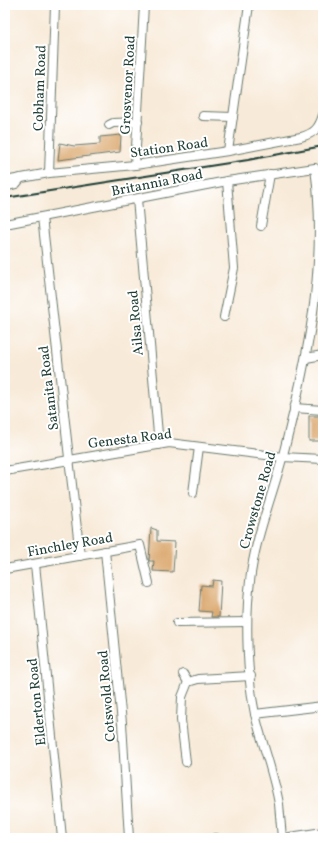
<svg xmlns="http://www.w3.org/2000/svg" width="328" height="843" font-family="Vollkorn,serif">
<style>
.building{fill:#d79f5f}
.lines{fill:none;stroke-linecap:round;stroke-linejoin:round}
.minor-casing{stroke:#6b7a6d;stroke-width:10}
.path{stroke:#6b7a6d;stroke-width:1.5;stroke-dasharray:1 3;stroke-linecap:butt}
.minor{stroke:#fff;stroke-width:8}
.rail{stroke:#1f3d34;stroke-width:2}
.labels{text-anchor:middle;stroke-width:4;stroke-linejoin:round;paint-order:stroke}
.street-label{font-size:14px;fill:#1f3d34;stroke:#fff}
</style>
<rect width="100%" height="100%" fill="#fff"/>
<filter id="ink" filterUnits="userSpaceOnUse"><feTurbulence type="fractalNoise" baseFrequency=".025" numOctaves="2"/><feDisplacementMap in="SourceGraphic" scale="8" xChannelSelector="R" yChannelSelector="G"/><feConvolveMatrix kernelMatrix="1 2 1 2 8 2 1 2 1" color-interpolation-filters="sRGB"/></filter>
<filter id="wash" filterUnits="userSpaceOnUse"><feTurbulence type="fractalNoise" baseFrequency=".012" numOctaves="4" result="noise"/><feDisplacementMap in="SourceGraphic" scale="16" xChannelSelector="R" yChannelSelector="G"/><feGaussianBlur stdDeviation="0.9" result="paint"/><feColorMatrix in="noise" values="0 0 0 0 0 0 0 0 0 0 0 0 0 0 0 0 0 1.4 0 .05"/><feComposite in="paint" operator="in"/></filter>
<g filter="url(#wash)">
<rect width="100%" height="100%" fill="#f8ead8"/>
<g id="blocks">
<g class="building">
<path d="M121,135L120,152L58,160L60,143L74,146L100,144V137Z"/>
<rect x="309" y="416" width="14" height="25"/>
<path d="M151,528L157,530V541L175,542L173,572L153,571L154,561H149Z"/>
<path d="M213,580L221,581L219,617H211L212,612L199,611L201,585L212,586Z"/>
</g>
</g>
</g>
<g filter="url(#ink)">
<use href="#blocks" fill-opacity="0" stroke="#6b7a6d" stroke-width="1"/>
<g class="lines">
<g class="minor-casing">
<g id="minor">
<path d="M203,116L233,117"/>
<path d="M109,125L113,123L138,122"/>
<path d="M228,151L249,5"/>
<path d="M135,165L144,5"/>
<path d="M49,173L55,5"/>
<path d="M5,181L49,173L135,165L228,151L301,137C315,133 319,128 323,115"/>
<path d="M5,187L16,184L21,178"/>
<path d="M137,199L159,445"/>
<path d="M42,217L80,556"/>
<path d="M5,224L227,181L315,168C328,265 307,362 283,455C272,498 255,537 250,581C245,620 247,676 255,714C262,744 274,774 279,804C280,815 281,827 282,838"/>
<path d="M261,226L270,174"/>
<path d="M224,317L234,268L227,181"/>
<path d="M306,358L323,355"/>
<path d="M294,408L323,410"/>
<path d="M5,471L169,443L282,457L323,459"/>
<path d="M193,493L199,447"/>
<path d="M105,551L122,723L129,838"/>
<path d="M35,564L62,838"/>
<path d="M5,569L140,545L149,583"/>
<path d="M177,623L247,622"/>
<path d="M183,674L188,682"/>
<path d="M255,714L323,706"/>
<path d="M186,762L181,720L182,697L188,682L198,679L251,676"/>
<path d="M215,838H216"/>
<path d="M283,838L323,832"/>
</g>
</g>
<path class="path" d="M320,134L323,139"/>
<use href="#minor" class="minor"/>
<path class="rail" d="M5,198L248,160L323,146"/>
</g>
</g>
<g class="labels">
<g class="street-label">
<text transform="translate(127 85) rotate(-87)" y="5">Grosvenor Road</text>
<text transform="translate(39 88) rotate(-88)" y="5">Cobham Road</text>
<text transform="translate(169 147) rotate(-8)" y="5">Station Road</text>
<text transform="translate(157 182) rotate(-11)" y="5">Britannia Road</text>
<text transform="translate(135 323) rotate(-95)" y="5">Ailsa Road</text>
<text transform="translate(48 388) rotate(-97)" y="5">Satanita Road</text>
<text transform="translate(130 438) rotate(-7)" y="5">Genesta Road</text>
<text transform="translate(257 500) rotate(-74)" y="5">Crowstone Road</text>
<text transform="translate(70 544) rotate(-10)" y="5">Finchley Road</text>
<text transform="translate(106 696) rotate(-95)" y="5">Cotswold Road</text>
<text transform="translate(36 702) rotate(-96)" y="5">Elderton Road</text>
</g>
</g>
<rect width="328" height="843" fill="none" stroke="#fff" stroke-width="20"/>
</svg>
